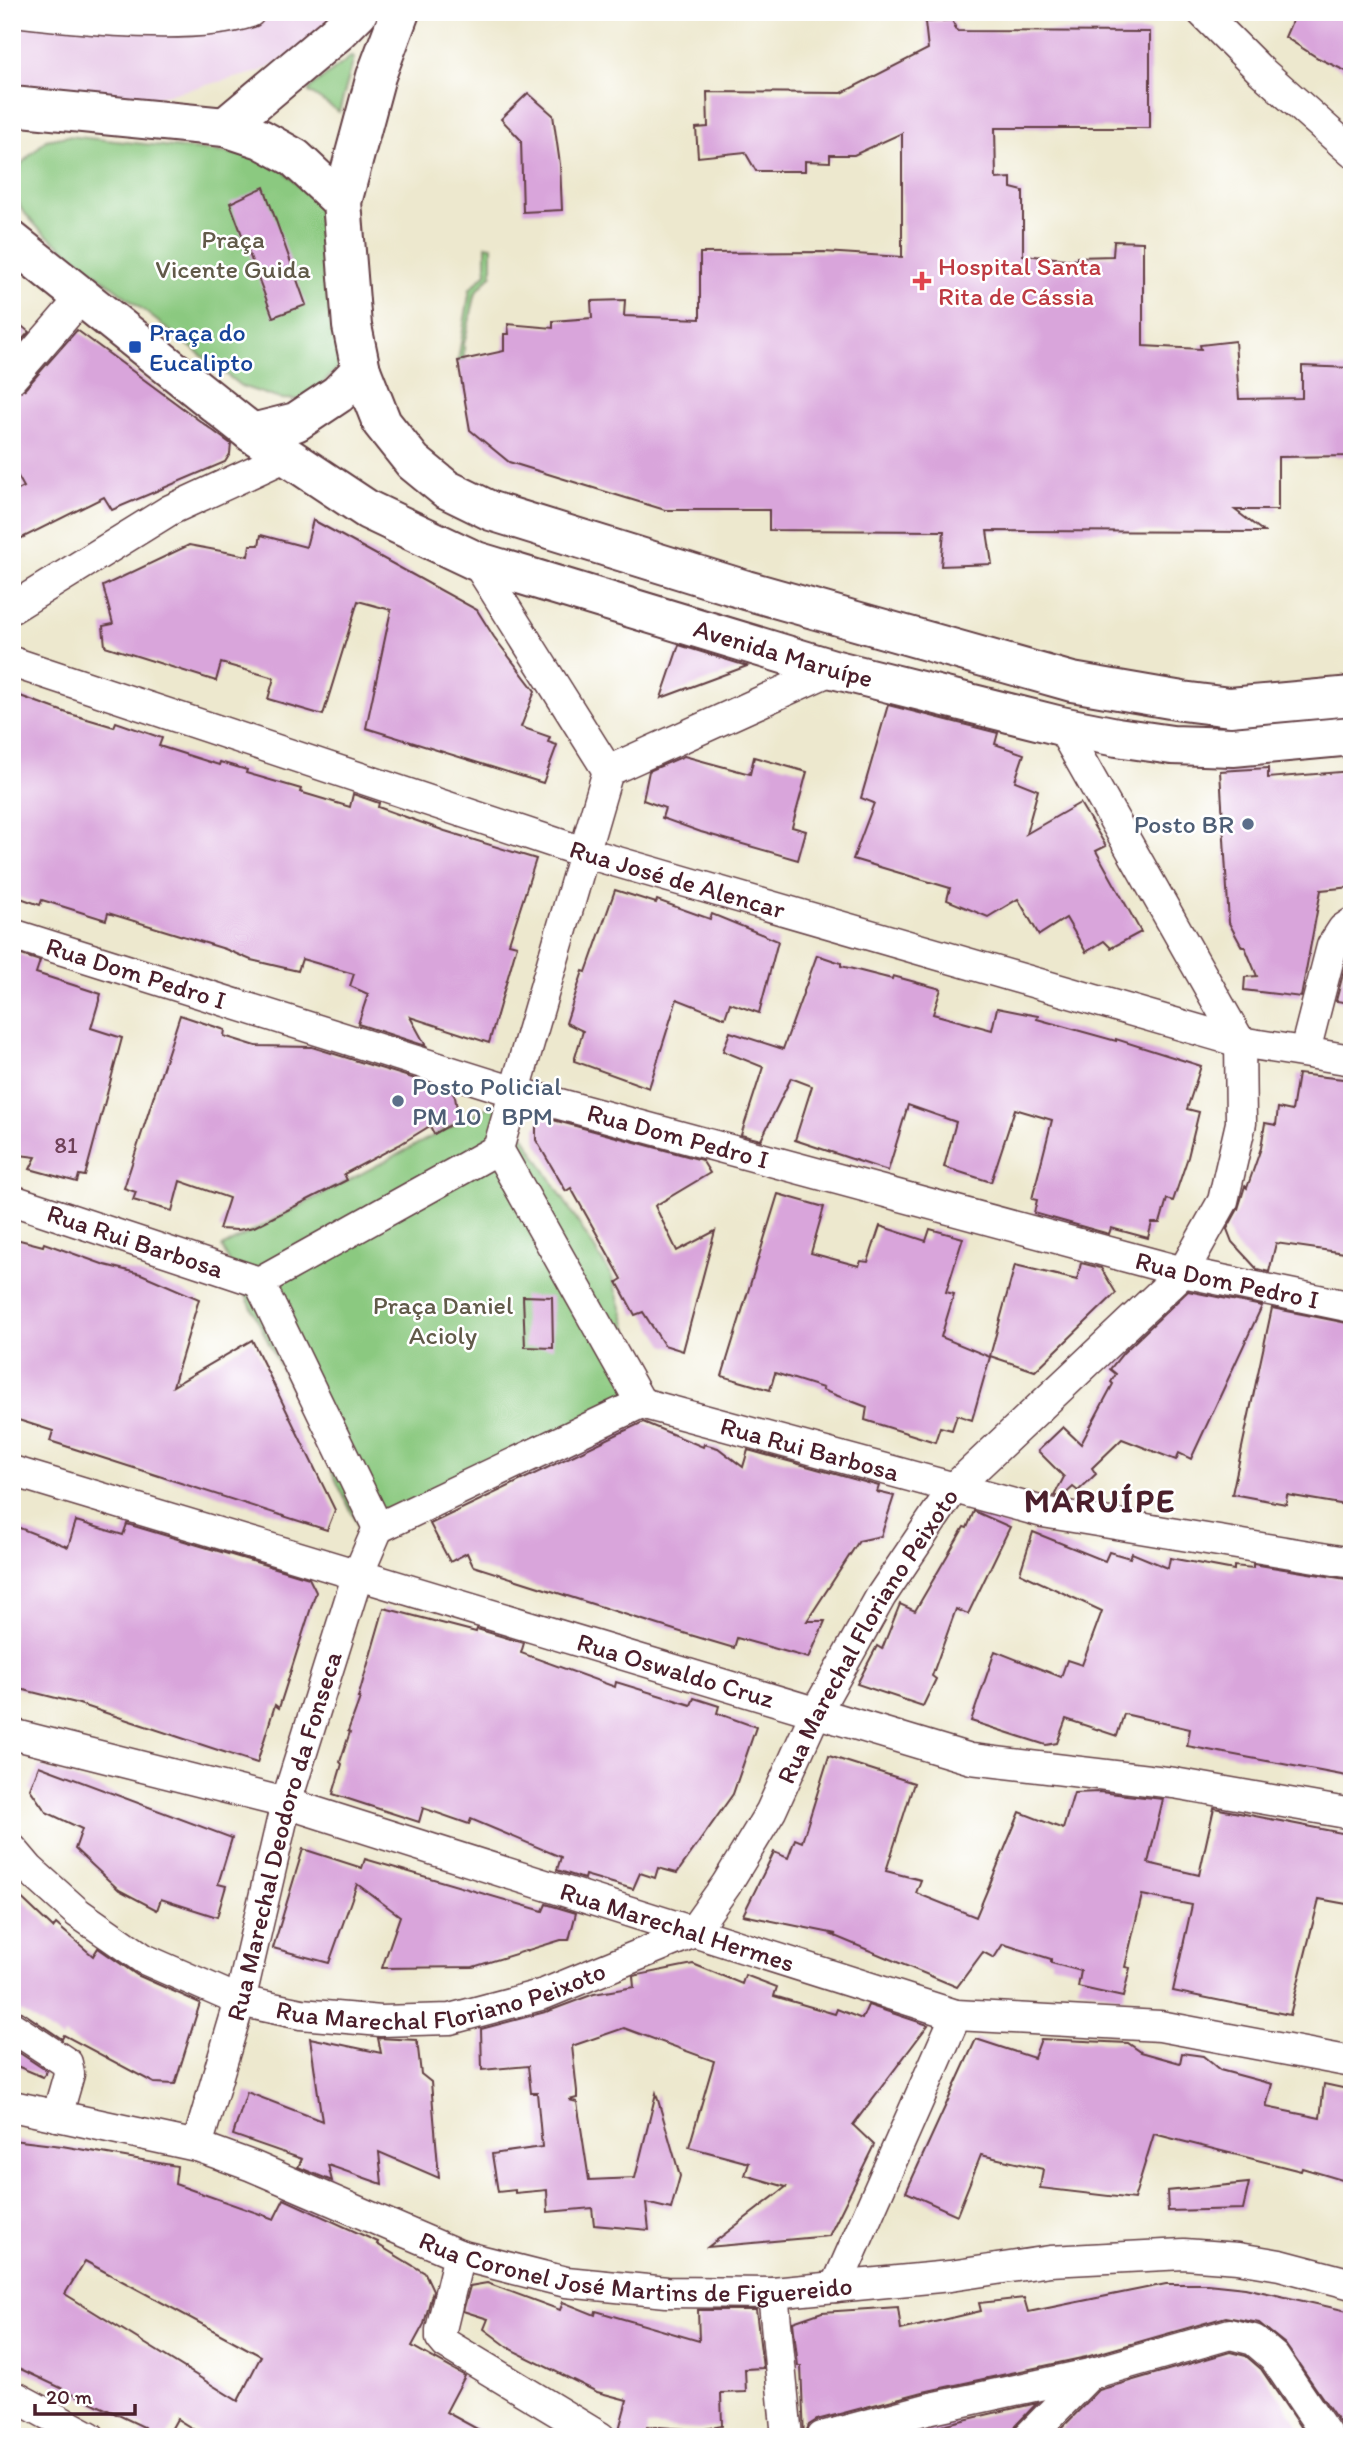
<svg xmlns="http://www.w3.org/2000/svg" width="1364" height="2449" font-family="Itim,sans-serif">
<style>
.built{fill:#ebd1eb}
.green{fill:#8bc980;stroke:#6a7456;stroke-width:2}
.building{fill:#d9a5db;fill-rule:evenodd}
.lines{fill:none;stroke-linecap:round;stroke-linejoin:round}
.street-casing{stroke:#623d43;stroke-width:33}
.secondary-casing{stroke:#623d43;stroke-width:42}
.street{stroke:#fff;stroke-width:30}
.secondary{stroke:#fff;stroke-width:38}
.health-dot{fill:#e0444e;stroke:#fff;stroke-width:2.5}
.transit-dot{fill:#1a4fb4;stroke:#fff;stroke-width:2.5}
.service-dot{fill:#5c6f8a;stroke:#fff;stroke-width:2.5}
.labels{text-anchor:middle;stroke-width:5;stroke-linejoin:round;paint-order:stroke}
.number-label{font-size:23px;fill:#6e4057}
.park-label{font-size:26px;fill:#615a49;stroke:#fff}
.health-label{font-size:26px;fill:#be3a42;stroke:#fff;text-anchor:start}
.transit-label{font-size:26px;fill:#164399;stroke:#fff;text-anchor:start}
.street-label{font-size:26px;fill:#4a1f2b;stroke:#fff}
.service-label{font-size:26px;fill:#4e5e75;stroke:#fff;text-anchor:end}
.district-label{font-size:33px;font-weight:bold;letter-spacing:2px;fill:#4a1f2b;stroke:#fff}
</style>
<rect width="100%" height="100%" fill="#fff"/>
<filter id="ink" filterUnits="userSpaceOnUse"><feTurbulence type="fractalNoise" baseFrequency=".0143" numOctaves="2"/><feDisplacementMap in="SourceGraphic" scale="14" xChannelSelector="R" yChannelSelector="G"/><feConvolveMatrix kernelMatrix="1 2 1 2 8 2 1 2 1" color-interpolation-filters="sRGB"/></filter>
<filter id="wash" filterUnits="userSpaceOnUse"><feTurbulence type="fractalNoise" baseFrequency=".00686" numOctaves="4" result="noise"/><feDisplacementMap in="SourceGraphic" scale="28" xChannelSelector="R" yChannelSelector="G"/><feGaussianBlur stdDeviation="1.57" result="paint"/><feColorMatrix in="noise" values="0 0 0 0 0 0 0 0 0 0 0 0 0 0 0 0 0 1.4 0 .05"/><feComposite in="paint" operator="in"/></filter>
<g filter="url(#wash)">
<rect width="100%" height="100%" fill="#ede8ce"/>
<path class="built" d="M12,12H339L291,54L259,72L150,99L12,87Z"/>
<g class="green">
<path d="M352,56L354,58L339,112L309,92V89Z"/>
<path d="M68,136L249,155L274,161L320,207L330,230L345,361L306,400L280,399L241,386L40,230L21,209L15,188L21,164L46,140Z"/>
<path d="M486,245L492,246V274L476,292L464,344V361H458L470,289L486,273Z"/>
<path d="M501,1100L611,1275L651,1405L366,1542L222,1247Z"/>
</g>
<g id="blocks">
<g class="building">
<path d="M1296,12H1352V74L1318,58L1285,37Z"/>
<path d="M952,20L957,31L1150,32V128H995L996,179L1011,178V188L1023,191V255L1077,260V257L1113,256L1114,241L1143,242V346L1201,349L1200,345L1235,341L1239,399L1302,398V366L1352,368V456L1278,457V510H1235L1264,532L987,531L992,564L941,566L944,531L769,530V510H665L509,462L470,430L458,361L504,351V334H509L508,324L553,328V321L592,318L591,301L625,300L624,316L700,319V253L824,252L902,257V133L854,155H830V162L805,161V171H756L745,152L698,157L696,128L708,127L707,92L842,93L928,49L925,22Z"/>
<path d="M528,93L553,115L560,164L562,210L523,212L521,140L501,119Z"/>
<path d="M264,187L306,305L273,317L230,203Z"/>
<path d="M12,318L29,332L12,351Z"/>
<path d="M77,330L231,444L230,454L225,462L112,510L104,497L12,543V493L24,487L12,466V395L25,389Z"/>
<path d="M313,520L477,610L494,637L535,691L521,727L550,737L548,742L557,745L543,783L366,728L391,610L358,601L323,715L268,699L274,678L221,663L216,681L105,646L103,626L113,624L103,586L189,545L248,556L250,545H259L261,535L306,547Z"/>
<path d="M679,645L747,666L661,698Z"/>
<path d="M12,693L67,713L114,727L116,722L162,738L159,746L219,765L220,762L247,770L246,773L301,789L300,792L350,807L353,794L379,803L378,807L445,831L536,859L509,943L517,945L489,1043L410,1017L426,1046L358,1024L368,994L350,986L354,974L302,959L298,971L251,960L225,949L108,913L106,920L42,900L40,905L12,895Z"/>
<path d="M888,705L998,733L995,744L1024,754L1015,781L1038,790L1026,834L1080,803L1106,846L1096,851L1141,932L1111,948L1104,941L1086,952L1066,918L1039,935L1018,899L988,917L947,900L950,888L853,859L874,803L861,798Z"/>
<path d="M684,756L750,774L754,757L807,772L792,827L806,831L798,860L701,832L662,818L665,808L643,800L649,771Z"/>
<path d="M1268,768V778L1352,771V887L1321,890L1301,997L1244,990L1245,977L1257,976L1245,947H1242L1229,923L1220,771Z"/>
<path d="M615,890L656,903L657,900L710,919L712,914L778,941L759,1013L730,1003L725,1018L677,999L649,1088L574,1061L583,1031L566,1023L583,971L586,972Z"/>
<path d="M12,952L40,961L36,973L101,994L91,1028L122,1038L85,1176L79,1175L77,1182L30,1169L36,1157L12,1154Z"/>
<path d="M817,955L841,963V966L892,979L893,976L941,989L933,1014L992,1030L997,1008L1038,1016L1037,1019L1116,1041V1039L1201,1066L1187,1109L1199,1112L1188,1157L1173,1201L1167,1199L1160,1223H1152L1148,1238L1111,1228L1109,1234L1034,1213L1037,1200L1032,1199L1052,1120L1015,1109L991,1182L944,1167L956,1122L908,1105L888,1171L795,1140L812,1086L791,1078L761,1140L741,1135L763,1067L723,1051L730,1032L783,1049Z"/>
<path d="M1344,970H1352V1003L1336,1001Z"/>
<path d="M180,1015L225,1030L224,1036L256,1046L312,1047L451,1090L455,1097L459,1120L434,1134L430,1126L399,1145L344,1174L347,1180L254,1227L238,1230L219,1229L229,1198L180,1181L172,1211L133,1200L136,1192L124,1188Z"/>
<path d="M1298,1074L1352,1080V1254L1276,1243L1269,1272L1257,1269L1232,1242L1227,1229L1238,1209L1245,1186L1247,1188L1261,1148L1265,1123L1276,1125L1278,1108L1292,1111Z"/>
<path d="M542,1117L702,1160L710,1173L655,1206L677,1251L715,1231L683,1351L664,1345L643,1312L635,1315L617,1282L622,1279L571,1188L566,1191L536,1140V1127Z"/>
<path d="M778,1194L824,1207L811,1253L859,1266L861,1261L868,1262L880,1226L926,1241L930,1229L963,1238L946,1292L954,1294L941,1337L990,1357L972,1420L957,1415L952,1430L940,1427L935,1442L865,1420L867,1407L822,1390L823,1388L775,1373L770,1390L722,1376Z"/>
<path d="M12,1238L43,1246L44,1243L105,1265L141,1274L199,1299L173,1386L252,1340L335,1510L327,1530L50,1441L53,1431L12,1418Z"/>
<path d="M1081,1263L1101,1268L1116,1293L1035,1371L990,1356L1015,1265L1077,1280Z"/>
<path d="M1188,1291L1262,1306L1191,1459L1179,1453L1176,1460L1122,1439L1092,1468L1096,1474L1078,1491L1073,1487L1062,1497L1054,1496L1064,1477L1038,1451L1063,1427L1081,1444L1113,1384L1111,1382L1116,1374L1110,1369L1123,1353Z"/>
<path d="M523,1296L552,1297L553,1348L525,1347Z"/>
<path d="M1272,1308L1352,1324V1506L1287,1495L1286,1504L1232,1494Z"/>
<path d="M643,1422L703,1447L704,1444L718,1448L743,1467L748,1450L879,1486L877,1492L894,1496L881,1536L859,1541L807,1621H825L809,1658L737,1638L734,1648L687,1634L473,1566L467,1553L450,1562L430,1524Z"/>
<path d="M974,1511L1010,1527L968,1614L956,1609L932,1676L936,1679L923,1706L857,1684L877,1646L882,1649L900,1604L915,1611L964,1527L967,1528Z"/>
<path d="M76,1521L123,1535L127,1524L309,1578L316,1592L279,1708L275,1705L257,1763L76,1703L12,1687V1525L68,1547Z"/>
<path d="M1033,1532L1105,1561L1109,1552L1130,1558L1132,1553L1168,1568L1170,1558L1234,1570V1566L1253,1568V1564L1352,1580V1777L1187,1746L1190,1729L1124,1714L1117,1736L1066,1719L1057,1743L1046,1745L971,1721L995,1651L1061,1677L1067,1660L1082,1665L1102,1611L1020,1573Z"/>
<path d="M384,1608L476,1632L477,1629L524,1643L521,1653L615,1687L616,1682L691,1705L694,1698L719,1706L717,1713L756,1727L733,1794L677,1873L658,1868L655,1878L640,1873L633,1889L585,1875L584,1879L557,1870L561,1857L471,1819L469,1824L423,1808L419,1822L333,1794L342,1764L340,1762L350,1732L348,1731L360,1698H358Z"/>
<path d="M829,1756L914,1783L886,1871L921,1880L916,1893L976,1917L1020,1812L1063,1829L1074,1793L1099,1792L1163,1799L1148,1863L1199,1875L1214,1808L1352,1835V1905L1319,1899L1290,2015L1173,1991L1192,1905L1142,1895L1125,1967L1130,1968L1123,1997L1078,1987L1081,1971L1051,1963V1959L1003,1944L994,1958L983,1952L957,1987L832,1935L836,1934L743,1915L774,1852L788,1858L795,1839L802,1842Z"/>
<path d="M39,1766L232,1838L218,1884L226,1886L217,1917L161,1899L157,1910L119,1890L75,1849L82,1829L46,1812L30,1789Z"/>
<path d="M303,1849L362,1868L365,1859L543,1911L546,1904L576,1913L569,1940H561L473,1967L382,1968L400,1916L357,1884L329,1963L273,1948Z"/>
<path d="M12,1889L53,1928L56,1924L93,1956L98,1948L137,1975L200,2003L175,2084L154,2083L64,2035L62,2039L22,2012L12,2010Z"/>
<path d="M693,1964L742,1984L745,1975L777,1987L774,1996L835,2014L837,2009L862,2019L868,2005L928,2025L853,2125L874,2145L829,2236L708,2247L786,2187L745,2175L749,2163L689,2147L714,2061L624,2028L572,2046L577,2091V2098L569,2100L577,2102L589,2180L635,2178L656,2093L680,2176L671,2209L646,2203L649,2230L594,2225L592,2208L548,2212L547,2190L515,2193V2190L498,2192L492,2154L542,2147L537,2093H531L528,2066L482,2070L481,2029L549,2011L594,1994L634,1987L633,1976Z"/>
<path d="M310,2038L381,2053L378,2038L417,2040L421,2074L431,2082L439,2178L379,2152L382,2184L328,2165L332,2181L298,2167L302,2159L233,2135L247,2092L322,2121Z"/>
<path d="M976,2039L1034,2058L1041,2039L1128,2043L1141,2052L1180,2063L1182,2053L1203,2056L1220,2070L1272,2084L1266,2107L1320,2118L1324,2084L1352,2090V2183L1302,2168L1301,2171L1154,2134L1134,2199L1040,2188L1043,2169L981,2155L957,2215L906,2192Z"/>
<path d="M12,2048L47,2071L43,2077L12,2064Z"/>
<path d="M12,2140L62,2146L177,2166L175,2184L274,2219L284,2199L378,2242L377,2244L425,2273L433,2290L424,2324L412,2346L465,2376L446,2412L492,2437H206L177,2419L167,2437H140L144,2427L12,2365ZM85,2261L261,2356L238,2401L65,2294Z"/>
<path d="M1249,2183L1243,2209L1168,2211L1167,2191Z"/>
<path d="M487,2283L560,2310L563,2302L595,2315L596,2311L699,2341L698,2310H756L763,2368L745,2369L746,2392L721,2393L722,2426L699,2430L647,2426L646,2437H617L627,2400L597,2392L512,2350L484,2329L488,2319L463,2311L470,2286Z"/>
<path d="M1166,2284H1207L1245,2288L1352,2312V2427L1342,2426L1285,2344L1259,2323L1226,2317L1086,2357L923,2392L817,2420L809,2425L804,2437L801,2366H798L793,2322L822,2312L898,2307L901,2330L981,2311L979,2303L1024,2298L1028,2312Z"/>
<path d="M1230,2352L1246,2356L1261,2369L1307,2437H1053L1099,2390Z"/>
<path d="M1037,2403L1016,2425L1011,2437H891Z"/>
</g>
</g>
</g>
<g filter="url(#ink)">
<use href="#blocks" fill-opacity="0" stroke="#623d43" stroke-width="2"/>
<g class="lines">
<g class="street-casing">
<g id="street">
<path d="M23,12C84,19 194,31 250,12"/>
<path d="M1202,12L1260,70L1352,152"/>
<path d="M12,378L82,297"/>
<path d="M476,561L608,771"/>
<path d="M12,608L170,510L285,457"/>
<path id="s1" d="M12,662L583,852L1240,1042L1352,1060"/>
<path id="s2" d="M12,934L515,1092L1183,1272L1352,1307"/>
<path d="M1305,1051L1332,946L1343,929L1352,923"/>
<path d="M498,1149L641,1403L378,1528L259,1282Z"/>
<path d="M498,1149L608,771L833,669"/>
<path id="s3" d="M12,1200L259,1282"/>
<path id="s4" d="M641,1403L1043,1512L1352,1563"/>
<path id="s5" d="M12,1471L971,1759L1174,1783L1352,1814"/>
<path id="s6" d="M12,1734L286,1803L956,2015L1160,2026L1352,2062"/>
<path id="s7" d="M12,1849L29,1869L78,1913L144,1959L240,2001L301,2014L381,2021L450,2019L544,1994L692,1933L726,1885L771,1811L815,1714L881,1596L953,1489L1183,1272L1223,1201L1241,1123L1240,1042L1061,726"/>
<path d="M12,2027L67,2063L69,2074L57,2116"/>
<path id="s8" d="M12,2106L197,2146L252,2166L459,2255L566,2282L667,2292L773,2293L950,2276L1050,2261L1184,2254L1238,2258L1280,2265L1352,2284"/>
<path id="s9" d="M197,2146L240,2001L286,1803L357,1577L378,1528"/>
<path d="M459,2255L441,2330V2338L446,2344L600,2437"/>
<path d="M836,2287L956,2015"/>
<path d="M773,2293L787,2437"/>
<path d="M12,2395L90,2437"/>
<path d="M822,2437L927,2409L1090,2374L1230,2334L1254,2340L1274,2357L1328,2437"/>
<path d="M1028,2437L1090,2374"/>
</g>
</g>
<g class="secondary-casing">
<g id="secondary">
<path d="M400,12L376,76L342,202L352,326L361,370L382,423L413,462L446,489L491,511L746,590L1072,682L1182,701L1230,707L1352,696"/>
<path d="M12,106L225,127L261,139L295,158L342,202"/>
<path d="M225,127L338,32L358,12"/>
<path id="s10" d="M12,241L252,433L368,510L476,561L833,669L1061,726L1117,737L1172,745L1233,747L1352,736"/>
<path d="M252,433L296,422L338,394L361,370"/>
</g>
</g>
<use href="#street" class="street"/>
<use href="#secondary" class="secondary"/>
</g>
</g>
<path class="health-dot" d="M918.5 270.5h7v7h7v7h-7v7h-7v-7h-7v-7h7z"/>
<rect class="transit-dot" x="128" y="340" width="14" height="14" rx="3.5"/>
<g class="service-dot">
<circle cx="1248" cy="824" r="7"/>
<circle cx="398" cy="1101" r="7"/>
</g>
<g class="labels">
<g class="number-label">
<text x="66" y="1153">81</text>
</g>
<g class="park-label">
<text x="233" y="248">Praça<tspan x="233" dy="30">Vicente Guida</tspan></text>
<text x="443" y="1314">Praça Daniel<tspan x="443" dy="30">Acioly</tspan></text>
</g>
<g class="health-label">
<text x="938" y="275">Hospital Santa<tspan x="938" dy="30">Rita de Cássia</tspan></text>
</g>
<g class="transit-label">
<text x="149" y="341">Praça do<tspan x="149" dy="30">Eucalipto</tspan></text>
</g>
<g class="street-label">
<text dy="9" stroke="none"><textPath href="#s10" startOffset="887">Avenida Maruípe</textPath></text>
<text dy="9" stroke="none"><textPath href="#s1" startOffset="700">Rua José de Alencar</textPath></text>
<text dy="9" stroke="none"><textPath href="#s2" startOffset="130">Rua Dom Pedro I</textPath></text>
<text dy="9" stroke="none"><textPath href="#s2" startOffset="696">Rua Dom Pedro I</textPath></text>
<text dy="9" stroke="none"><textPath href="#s3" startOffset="130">Rua Rui Barbosa</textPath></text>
<text dy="9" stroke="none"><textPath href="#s2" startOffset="1264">Rua Dom Pedro I</textPath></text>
<text dy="9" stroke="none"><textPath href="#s4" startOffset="175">Rua Rui Barbosa</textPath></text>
<text dy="9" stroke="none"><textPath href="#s7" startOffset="1092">Rua Marechal Floriano Peixoto</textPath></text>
<text dy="9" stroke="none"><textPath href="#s5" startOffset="693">Rua Oswaldo Cruz</textPath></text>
<text dy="9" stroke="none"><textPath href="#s9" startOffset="322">Rua Marechal Deodoro da Fonseca</textPath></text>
<text dy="9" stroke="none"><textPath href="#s6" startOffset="693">Rua Marechal Hermes</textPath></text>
<text dy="9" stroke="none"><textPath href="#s7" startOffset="483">Rua Marechal Floriano Peixoto</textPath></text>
<text dy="9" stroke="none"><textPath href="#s8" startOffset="651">Rua Coronel José Martins de Figuereido</textPath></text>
</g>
<g class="service-label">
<text x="1234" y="833">Posto BR</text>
<text x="412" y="1095" text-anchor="start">Posto Policial<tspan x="412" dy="30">PM 10˚ BPM</tspan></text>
</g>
<g class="district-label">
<text x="1100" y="1512">MARUÍPE</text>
</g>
</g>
<rect width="1364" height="2449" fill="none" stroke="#fff" stroke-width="42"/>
<path d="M35 2404v10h100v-10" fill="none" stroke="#4a1f2b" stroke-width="3.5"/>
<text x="46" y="2404" font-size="21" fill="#4a1f2b" stroke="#ffffff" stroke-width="5" paint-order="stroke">20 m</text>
</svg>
